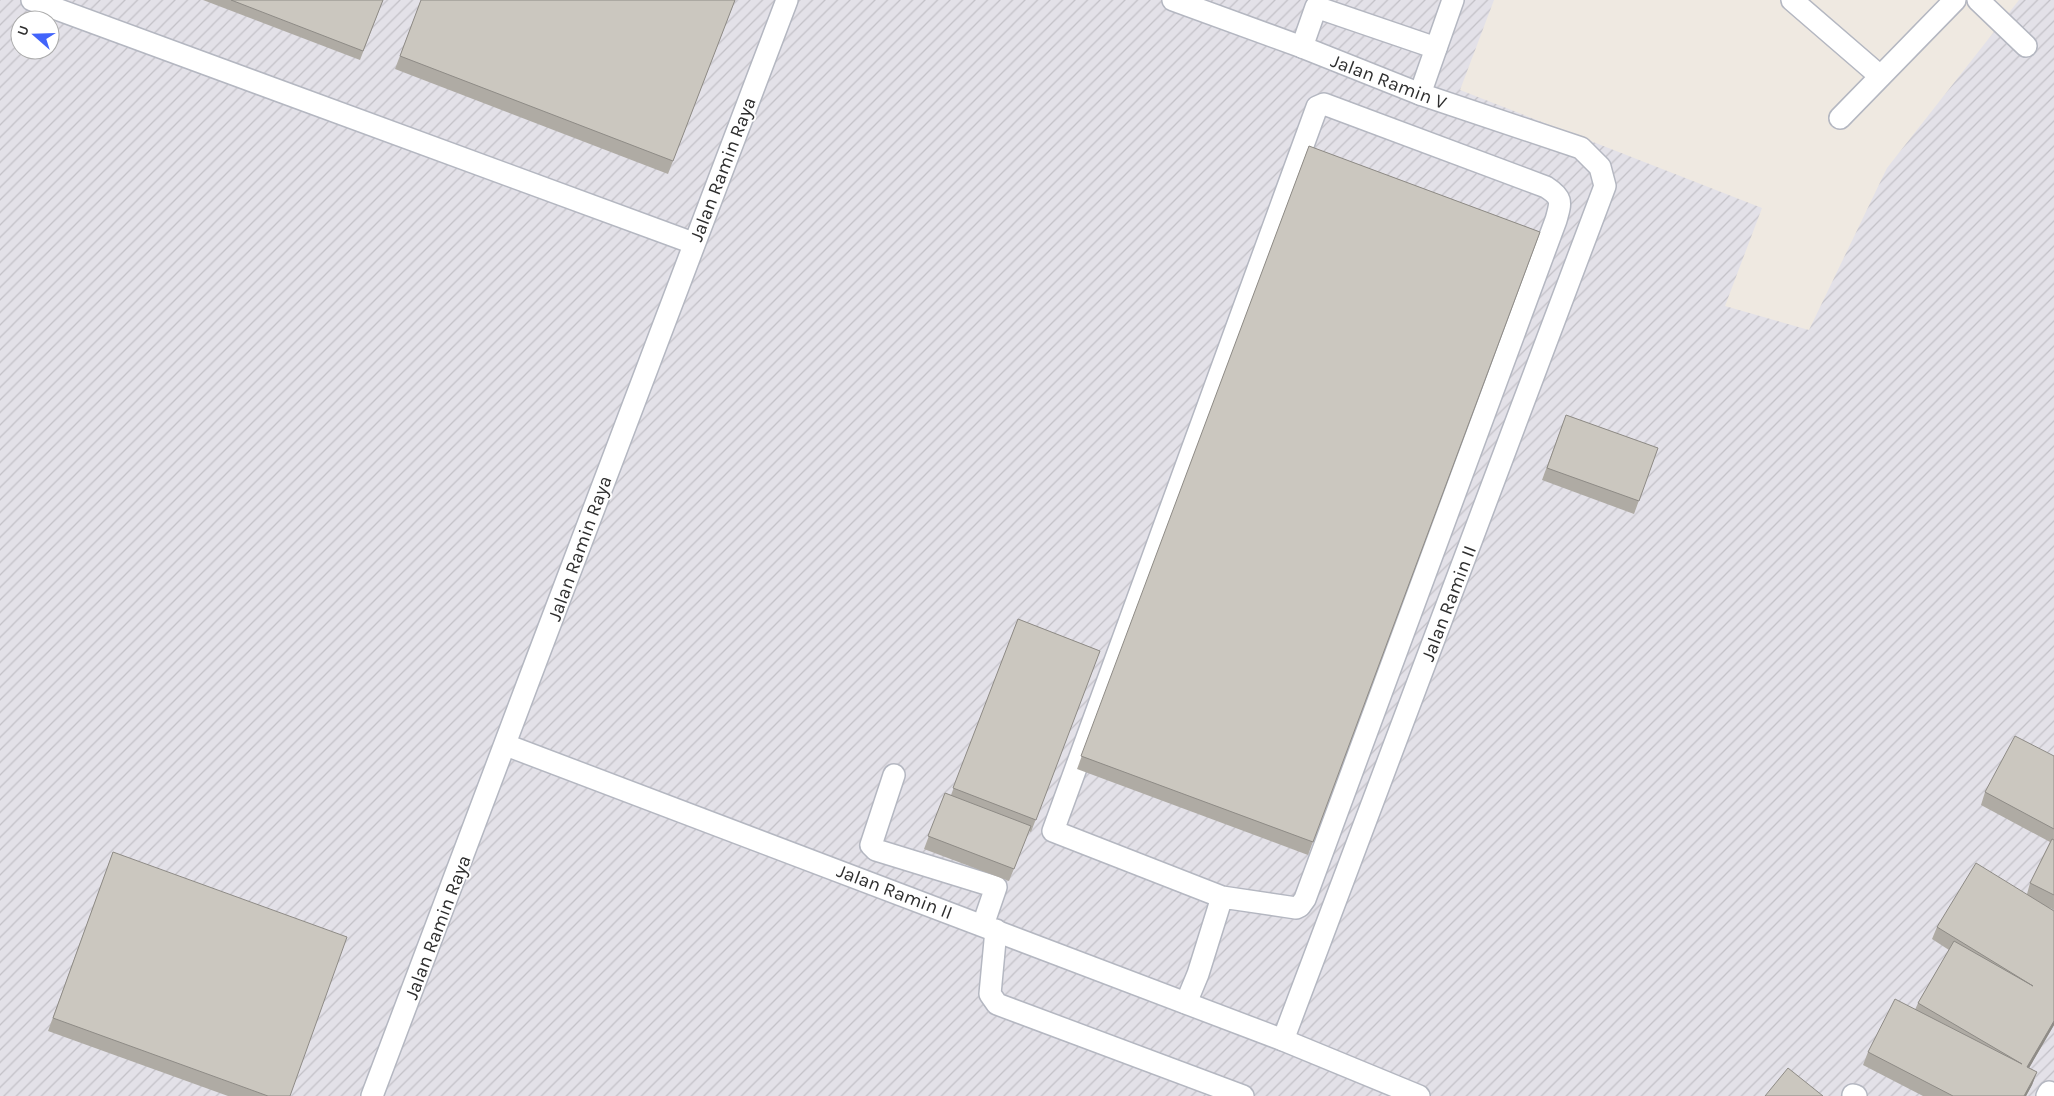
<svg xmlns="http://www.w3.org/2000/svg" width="2054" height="1096" font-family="Karla,sans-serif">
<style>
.industrial{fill:url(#industrial-furrows);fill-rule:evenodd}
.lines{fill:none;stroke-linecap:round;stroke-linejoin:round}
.minor-casing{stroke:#b4b7c1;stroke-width:24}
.minor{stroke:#fff;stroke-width:21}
.wall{fill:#afaba4}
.shaded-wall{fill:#8e8b86}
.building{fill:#cbc7bf;stroke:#8e8b86}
.labels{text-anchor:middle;stroke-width:4;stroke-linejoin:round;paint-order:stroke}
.street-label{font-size:19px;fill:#2e2e2e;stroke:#fff}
</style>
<defs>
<pattern id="industrial-furrows" width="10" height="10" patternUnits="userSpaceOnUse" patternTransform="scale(1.25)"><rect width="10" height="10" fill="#e3e1e8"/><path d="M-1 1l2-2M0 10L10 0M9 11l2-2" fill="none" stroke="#c3c1c7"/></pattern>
</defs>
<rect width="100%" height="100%" fill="#efe9e1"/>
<path class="industrial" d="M0,0H1494L1460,90L1762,208L1725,306L1809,330L1887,168L2019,0H2054V1096H0ZM20,20H50V50H20Z"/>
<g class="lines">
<g class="minor-casing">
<g id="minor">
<path d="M32,0L693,243"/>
<path d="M1173,0L1302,47L1420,94L1581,148L1600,167L1605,186L1283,1040"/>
<path d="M1792,0L1880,76"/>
<path d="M1978,0L2026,46"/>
<path d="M1302,47L1316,7L1436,48"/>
<path d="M1420,94L1453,0"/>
<path d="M1840,118L1955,0"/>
<path d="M506,745L1283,1040L1419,1096"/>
<path d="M894,775L871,845L876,850L996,887L983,925"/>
<path d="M996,930L990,994L997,1004L1243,1096"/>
<path d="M1186,1003L1198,974L1222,897L1296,908L1300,906L1305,899L1556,220C1561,202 1563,198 1546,187L1324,104L1317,107L1053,831L1222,897"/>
<path d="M1853,1095L1856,1096"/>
<path d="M372,1096C511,731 646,364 787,0"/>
<path d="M2047,1096L2049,1092L2054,1094"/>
</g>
</g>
<use href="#minor" class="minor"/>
</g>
<g class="wall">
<path d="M203,0H383L360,60Z"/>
<path d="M421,0H735L668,174L395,69Z"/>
<path d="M1309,146L1540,232L1308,855L1077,769Z"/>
<path d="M1566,415L1658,448L1634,514L1542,480Z"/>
<path d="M1018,619L1100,651L1031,832L1029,831L1009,881L924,849L945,793L951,795Z"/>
<path d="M2054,756V910L2048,907L2054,911V1025L2029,1068L2037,1072L2032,1085L2026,1096H1923L1863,1065L1868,1052L1915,1010L1918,1003L1949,950L1932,939L1937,927L2027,894L2030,883L2050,842L1981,805L1985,792Z"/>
<path d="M113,852L290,1096H228L48,1031Z"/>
</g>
<g class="shaded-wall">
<path d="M2054,1021V1025L2022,1080L2027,1067Z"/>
<path d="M2037,1072L2032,1085L2026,1096H2024Z"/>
</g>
<g class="building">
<path d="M231,0H383L363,51Z"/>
<path d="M421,0H735L673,161L400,56Z"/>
<path d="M1309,146L1540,232L1313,842L1081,756Z"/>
<path d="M1566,415L1658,448L1639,501L1547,468Z"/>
<path d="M1018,619L1100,651L1036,820L953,788Z"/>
<path d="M2015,736L2054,756V829L1985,792Z"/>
<path d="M945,793L1031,826L1014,869L928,836Z"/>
<path d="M2052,839L2054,840V895L2030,883Z"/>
<path d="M113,852L347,937L290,1096H268L53,1018Z"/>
<path d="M1976,863L2054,911V1021L2027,1067L2037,1072L2024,1096H1953L1868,1052L1895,999L2022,1064L1918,1003L1954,941L2033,986L1937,927Z"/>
<path d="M1788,1068L1823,1096H1765Z"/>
</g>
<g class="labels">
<g class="street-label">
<text transform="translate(1389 81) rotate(21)" y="7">Jalan Ramin V</text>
<text transform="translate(722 169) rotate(-69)" y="7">Jalan Ramin Raya</text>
<text transform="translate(579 548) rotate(-70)" y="7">Jalan Ramin Raya</text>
<text transform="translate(1448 603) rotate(-69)" y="7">Jalan Ramin II</text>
<text transform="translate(895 891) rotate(21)" y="7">Jalan Ramin II</text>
<text transform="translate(437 927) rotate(-69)" y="7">Jalan Ramin Raya</text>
</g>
</g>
<g transform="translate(35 35) rotate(290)"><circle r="24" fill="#ffffff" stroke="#ababab"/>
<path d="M0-4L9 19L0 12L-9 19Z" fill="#4264fb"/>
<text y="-8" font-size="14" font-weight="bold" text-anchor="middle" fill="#2e2e2e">U</text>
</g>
</svg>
